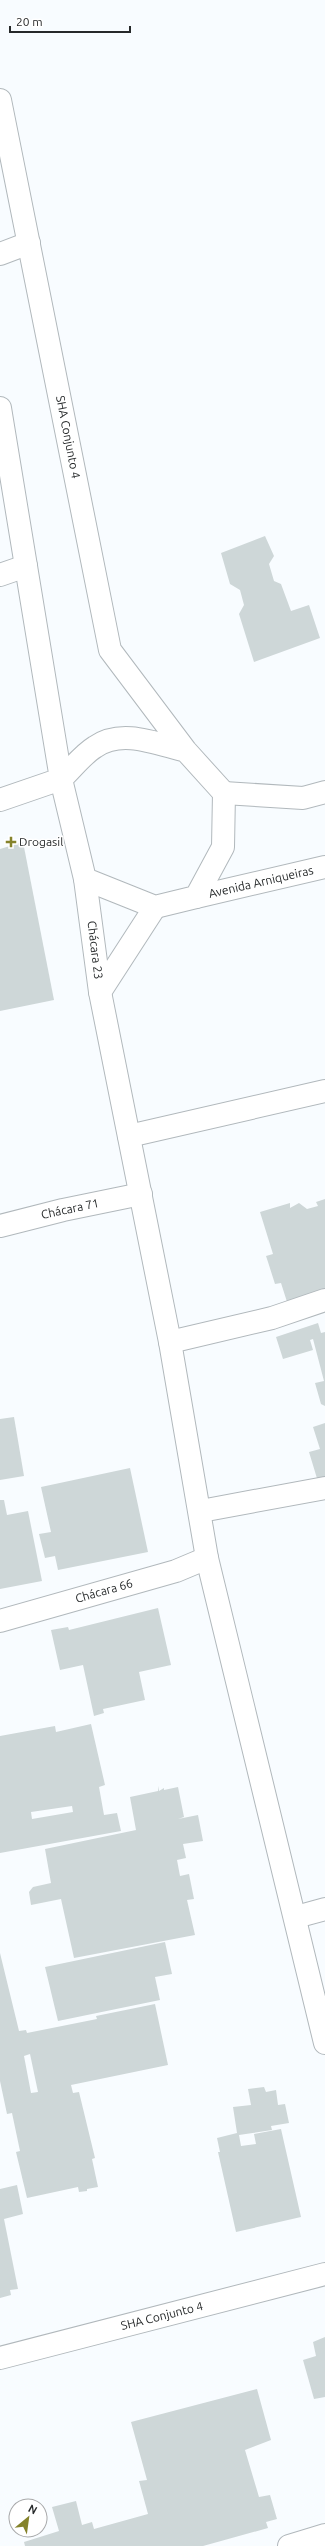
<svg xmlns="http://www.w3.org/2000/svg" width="325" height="2546" font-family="Ubuntu,sans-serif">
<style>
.building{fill:#ced7d8;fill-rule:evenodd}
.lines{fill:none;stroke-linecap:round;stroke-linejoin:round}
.minor-casing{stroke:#b1b8bc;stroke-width:24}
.minor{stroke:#fff;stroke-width:22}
.poi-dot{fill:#85832b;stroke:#fff;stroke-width:1.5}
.labels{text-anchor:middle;stroke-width:3;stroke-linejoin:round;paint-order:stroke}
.street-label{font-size:12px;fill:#26292a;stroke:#fff}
.poi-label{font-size:12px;fill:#26292a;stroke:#fff;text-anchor:start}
</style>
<rect width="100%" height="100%" fill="#f8fcff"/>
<g class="building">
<path d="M265,536L274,556L269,564L274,581L281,584L291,611L309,605L320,638L254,662L239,614L244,605L240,590L230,584L221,553Z"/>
<path d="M23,842L54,1000L0,1011V849Z"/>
<path d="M325,1199V1293L288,1305L281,1283L275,1284L268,1262L266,1256L273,1254L260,1212L290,1203V1208L299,1203L307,1209L318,1206L316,1202Z"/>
<path d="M318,1323L321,1333L325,1332V1406L321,1404L315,1383L324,1381L313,1339L310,1340L313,1350L283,1359L276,1337Z"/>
<path d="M14,1417L24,1476L0,1480V1419Z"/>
<path d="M325,1423V1483L319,1485L309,1452L320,1449L313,1427Z"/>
<path d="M130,1468L148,1552L58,1570L55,1556L45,1558L39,1534L51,1532L41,1487Z"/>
<path d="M0,1500H4L7,1515L28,1511L42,1581L0,1589Z"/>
<path d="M158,1608L171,1665L139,1672L145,1700L103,1709L104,1713L94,1716L83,1665L60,1670L51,1630L68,1627L69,1630Z"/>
<path d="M91,1724L105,1785L99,1787L104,1815L117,1813L121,1831L0,1853V1736L55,1726L56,1732ZM72,1806L73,1812L32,1819L31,1812Z"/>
<path d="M158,1786L159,1791L164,1788V1790L178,1787L184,1817L178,1819L198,1815L203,1841L183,1844L186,1858L177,1860L180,1876L189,1874L194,1899L187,1900L195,1935L74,1958L61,1899L31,1905L29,1892L33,1887L51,1883L45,1849L136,1830L130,1797L158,1791Z"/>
<path d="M165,1942L172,1974L155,1977L160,2000L58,2021L45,1967Z"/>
<path d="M0,1953L19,2031L26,2030L27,2033L97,2019L96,2016L155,2004L168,2065L71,2085L73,2093L79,2092L95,2158L92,2159L98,2187L87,2189V2191L79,2192L78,2187L27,2198L16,2152L20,2151L12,2113L7,2114L0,2081ZM30,2054L38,2092L31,2093L24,2056Z"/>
<path d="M264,2087L266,2092L276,2090L278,2105L285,2104L289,2123L271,2126L272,2130L239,2135L241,2146L256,2144L254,2134L281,2129L301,2217L236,2232L218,2152H220L217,2138L237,2133L233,2107L251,2105L248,2089Z"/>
<path d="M17,2185L23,2214L4,2219L18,2289L10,2290L11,2295L0,2298V2189Z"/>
<path d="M325,2337V2397L314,2399L303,2360L316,2356L313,2342Z"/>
<path d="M257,2389L271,2440L245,2450L259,2497L270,2495L277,2519L266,2522L268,2528L203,2546H25L24,2542L59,2531L52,2507L76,2501L82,2525L92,2522L94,2529L148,2514L139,2481L147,2480L131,2422Z"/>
</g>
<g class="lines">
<g class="minor-casing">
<g id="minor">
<path d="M0,100L110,650L186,751L224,793L223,847L196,897L155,907L85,879L61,779C72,769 82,755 95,747C122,728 157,744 186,751"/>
<path d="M0,254L29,243"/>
<path d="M0,408L61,779L0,800"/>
<path d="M0,575L26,566"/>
<path d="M224,793L303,798L325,792"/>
<path d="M85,879L100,992L170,1342L207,1558L325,2043"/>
<path d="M196,897L325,867"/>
<path d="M100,992L155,907"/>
<path d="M129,1136L325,1091"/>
<path d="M0,1226L63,1210L141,1194"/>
<path d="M170,1342L272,1318L325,1300"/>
<path d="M201,1511L325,1488"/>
<path d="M0,1621L176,1571L207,1558"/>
<path d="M296,1917L325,1909"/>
<path d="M0,2358L325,2274"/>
<path d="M289,2546L325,2535"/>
</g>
</g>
<use href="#minor" class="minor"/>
</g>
<path class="poi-dot" d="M9 836h4v4h4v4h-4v4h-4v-4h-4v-4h4z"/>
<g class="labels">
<g class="street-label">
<text transform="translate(68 437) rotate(79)" y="4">SHA Conjunto 4</text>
<text transform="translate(261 882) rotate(-13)" y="4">Avenida Arniqueiras</text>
<text transform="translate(95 950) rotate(83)" y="4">Chácara 23</text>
<text transform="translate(70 1209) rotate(-12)" y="4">Chácara 71</text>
<text transform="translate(104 1591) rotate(-16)" y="4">Chácara 66</text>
<text transform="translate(162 2316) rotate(-14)" y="4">SHA Conjunto 4</text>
</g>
<g class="poi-label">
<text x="19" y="846">Drogasil</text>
</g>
</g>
<g transform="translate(28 2518) rotate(29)"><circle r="19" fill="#ffffff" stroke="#a8a9aa"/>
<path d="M0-3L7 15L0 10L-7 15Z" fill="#85832b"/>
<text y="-6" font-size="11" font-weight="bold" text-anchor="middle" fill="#26292a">N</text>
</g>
<path d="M10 26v6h120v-6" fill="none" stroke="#26292a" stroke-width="2"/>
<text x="16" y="26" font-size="12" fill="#26292a" stroke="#ffffff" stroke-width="3" paint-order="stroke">20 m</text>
</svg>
